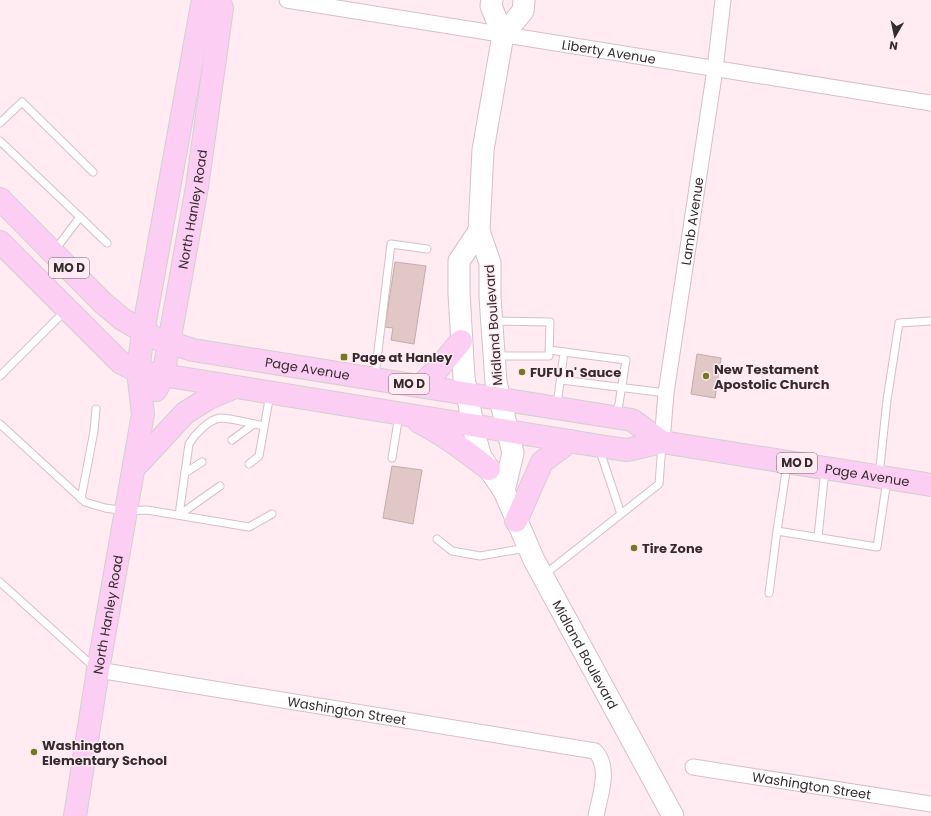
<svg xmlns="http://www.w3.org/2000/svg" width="931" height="816" font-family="Poppins,sans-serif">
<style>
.building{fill:#e1c8c7;stroke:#c2abaa}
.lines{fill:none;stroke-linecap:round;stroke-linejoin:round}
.lane-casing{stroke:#d6bfc6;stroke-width:9}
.street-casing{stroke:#d6bfc6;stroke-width:17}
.secondary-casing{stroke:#d6bfc6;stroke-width:23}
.primary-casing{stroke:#d2d0d1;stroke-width:24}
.lane{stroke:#fff;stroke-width:7}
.street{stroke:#fff;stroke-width:15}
.secondary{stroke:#fff;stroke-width:21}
.primary{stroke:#fdcef3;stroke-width:22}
.poi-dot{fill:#747921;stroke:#ffebf1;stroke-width:1.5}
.labels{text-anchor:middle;stroke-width:3;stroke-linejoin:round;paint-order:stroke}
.shield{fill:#ffebf1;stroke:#716568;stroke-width:1}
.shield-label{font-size:12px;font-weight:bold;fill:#342b2e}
.street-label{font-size:13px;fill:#342b2e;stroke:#ffebf1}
.poi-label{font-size:13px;font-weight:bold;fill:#342b2e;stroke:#ffebf1;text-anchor:start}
</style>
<rect width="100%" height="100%" fill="#ffebf1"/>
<g class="building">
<path d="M395,262L426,266L414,344L391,340L393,328L385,327Z"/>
<path d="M697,354L721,358L715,398L691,394Z"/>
<path d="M392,466L422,470L413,524L383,518Z"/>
</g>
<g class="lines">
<g class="lane-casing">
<g id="lane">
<path d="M0,123L22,102L93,172"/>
<path d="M0,141L80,217"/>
<path d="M55,250L80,217L107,243"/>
<path d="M494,323L501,321L550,322L549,356H496"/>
<path d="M550,350L564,352L557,405"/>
<path d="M564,352L626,360L617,416"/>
<path d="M0,376L65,311"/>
<path d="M375,376L391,244L427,249"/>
<path d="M561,380L666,393"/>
<path d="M0,424L85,502L105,508L126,511L147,510L249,527L272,514"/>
<path d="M232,440L254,424"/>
<path d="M599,448L621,514"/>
<path d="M392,458L399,415"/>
<path d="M249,464L259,456L270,394"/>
<path d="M787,465L777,531L877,547L887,480"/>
<path d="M185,473L202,462"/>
<path d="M879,476L887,400L899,323L931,321"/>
<path d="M81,499L94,431L96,409"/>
<path d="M179,515L189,444C195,434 208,420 220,418C231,418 253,424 264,426"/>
<path d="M179,515L220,486"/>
<path d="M818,537L825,470"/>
<path d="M437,539L452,551L480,556L526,548"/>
<path d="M544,575L659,484L662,445"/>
<path d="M0,582L95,668"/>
<path d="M769,593L777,531"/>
</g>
</g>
<g class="street-casing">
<g id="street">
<path id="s1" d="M287,0L931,103"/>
<path id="s2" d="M662,442L666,393L715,69L723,0"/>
<path id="s3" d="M98,670L595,751C611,768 600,795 596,816"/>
<path id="s4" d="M693,767L931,804"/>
</g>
</g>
<g class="secondary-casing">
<g id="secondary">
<path d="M492,0L491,6L503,35"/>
<path id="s5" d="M479,231L459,261V293L464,378L476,440L481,457L504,491L534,560L673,816"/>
<path d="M504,491L513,453L496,382L490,297V263L479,231L483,150L503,35L523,11L524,0"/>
</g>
</g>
<g class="primary-casing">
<g id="primary">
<path id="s6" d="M0,199L103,303L122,319L155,338L193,350L632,420L662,442"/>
<path id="s7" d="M0,242L121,363L138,371L606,447L627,450L662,442L931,485"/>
<path d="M420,386L438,369L461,341"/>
<path id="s8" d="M156,390L163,376L197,187L222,8L218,0"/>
<path d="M419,422C445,435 466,452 489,469"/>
<path d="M134,468L185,413L209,398L235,387"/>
<path d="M516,521L542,462L570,441"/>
<path id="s9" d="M75,816L98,670L143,414L138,371L143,332L202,5L205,0"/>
</g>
</g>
<use href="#lane" class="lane"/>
<use href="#street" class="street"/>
<use href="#secondary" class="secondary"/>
<use href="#primary" class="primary"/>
</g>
<g class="poi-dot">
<rect x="340" y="353" width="8" height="8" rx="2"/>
<circle cx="522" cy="372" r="4"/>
<circle cx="706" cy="376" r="4"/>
<circle cx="634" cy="548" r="4"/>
<circle cx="34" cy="752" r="4"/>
</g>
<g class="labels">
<g class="shield">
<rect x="49" y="258" width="40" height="20" rx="3"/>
<rect x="389" y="374" width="40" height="20" rx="3"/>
<rect x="777" y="453" width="40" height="20" rx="3"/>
</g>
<g class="shield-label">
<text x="69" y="272">MO D</text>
<text x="409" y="388">MO D</text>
<text x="797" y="467">MO D</text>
</g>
<g class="street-label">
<text dy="5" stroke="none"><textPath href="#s1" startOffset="326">Liberty Avenue</textPath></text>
<text dy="5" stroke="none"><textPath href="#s8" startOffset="185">North Hanley Road</textPath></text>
<text dy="5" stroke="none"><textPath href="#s2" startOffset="223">Lamb Avenue</textPath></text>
<text transform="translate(493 325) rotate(-94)" y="5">Midland Boulevard</text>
<text dy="5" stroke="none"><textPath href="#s6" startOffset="365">Page Avenue</textPath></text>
<text dy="5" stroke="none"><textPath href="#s7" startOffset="929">Page Avenue</textPath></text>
<text dy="5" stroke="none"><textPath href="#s9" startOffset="204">North Hanley Road</textPath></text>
<text dy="5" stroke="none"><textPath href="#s5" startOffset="458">Midland Boulevard</textPath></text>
<text dy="5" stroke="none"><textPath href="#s3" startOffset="252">Washington Street</textPath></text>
<text dy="5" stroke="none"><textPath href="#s4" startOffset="120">Washington Street</textPath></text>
</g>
<g class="poi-label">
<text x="352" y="362">Page at Hanley</text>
<text x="714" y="374">New Testament<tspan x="714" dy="15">Apostolic Church</tspan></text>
<text x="530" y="377">FUFU n' Sauce</text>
<text x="642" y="553">Tire Zone</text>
<text x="42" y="750">Washington<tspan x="42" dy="15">Elementary School</tspan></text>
</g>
</g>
<g transform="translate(895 36) rotate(189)" stroke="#ffebf1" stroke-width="3" paint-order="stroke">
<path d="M0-3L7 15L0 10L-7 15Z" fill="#342b2e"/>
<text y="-6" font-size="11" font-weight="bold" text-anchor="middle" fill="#342b2e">N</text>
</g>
</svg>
